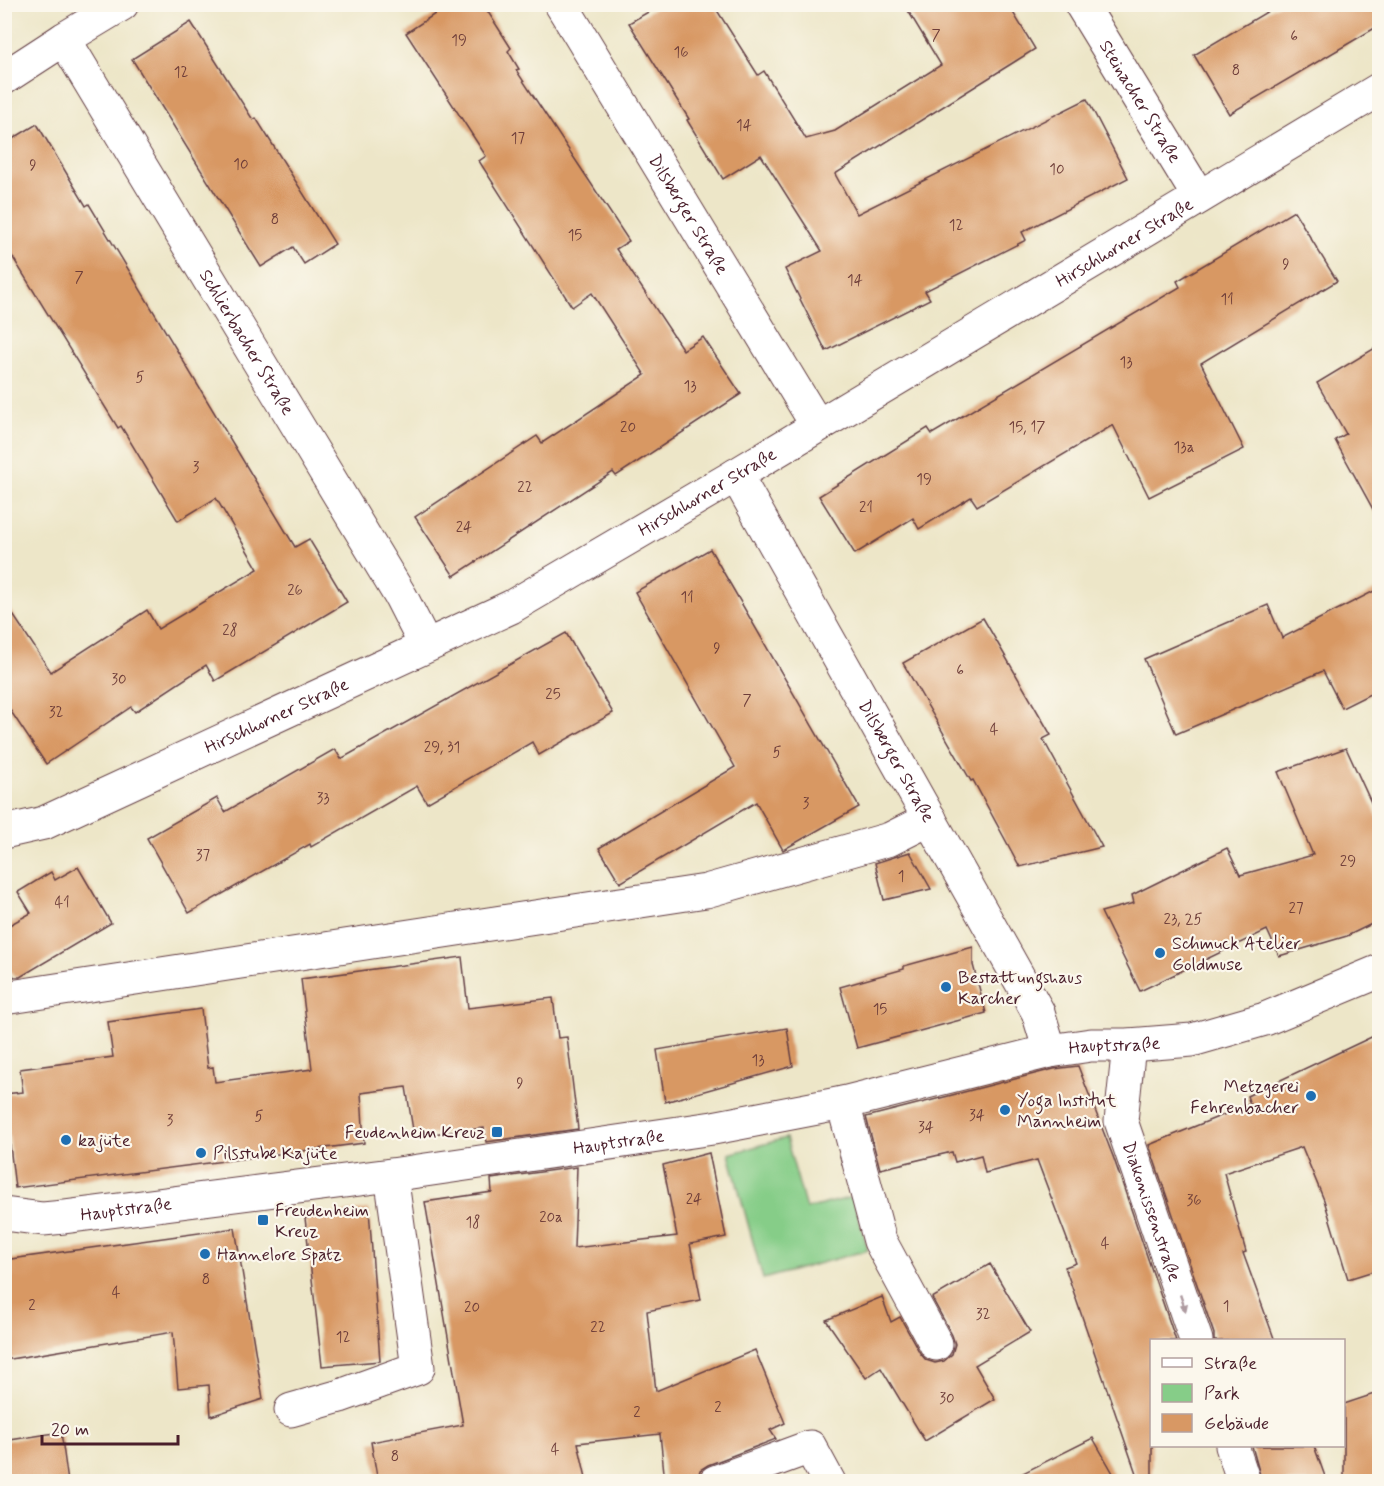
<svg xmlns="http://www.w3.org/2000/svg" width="1384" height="1486" font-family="Mynerve,sans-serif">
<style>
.green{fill:#86cd88;stroke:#68765a;stroke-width:1.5}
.building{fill:#d89864}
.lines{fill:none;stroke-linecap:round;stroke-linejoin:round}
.minor-casing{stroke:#623d43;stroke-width:35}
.minor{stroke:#fff;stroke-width:33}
.oneway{fill:#ae9aa0}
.poi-dot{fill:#1f6fb2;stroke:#fbf7ec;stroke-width:2}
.labels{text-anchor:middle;stroke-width:4.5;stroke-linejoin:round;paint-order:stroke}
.number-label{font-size:15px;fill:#6e3d39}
.street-label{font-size:18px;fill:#4a1f2b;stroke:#fbf7ec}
.poi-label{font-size:18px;fill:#4a1f2b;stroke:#fbf7ec;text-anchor:start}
</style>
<rect width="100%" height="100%" fill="#fbf7ec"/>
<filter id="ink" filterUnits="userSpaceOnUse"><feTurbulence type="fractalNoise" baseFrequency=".0167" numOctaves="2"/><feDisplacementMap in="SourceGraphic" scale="12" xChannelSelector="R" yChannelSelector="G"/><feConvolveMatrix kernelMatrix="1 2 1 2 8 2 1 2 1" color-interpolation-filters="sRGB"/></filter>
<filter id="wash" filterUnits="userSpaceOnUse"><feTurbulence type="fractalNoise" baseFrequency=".008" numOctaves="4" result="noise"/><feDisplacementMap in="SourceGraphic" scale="24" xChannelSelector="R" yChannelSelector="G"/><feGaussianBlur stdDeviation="1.35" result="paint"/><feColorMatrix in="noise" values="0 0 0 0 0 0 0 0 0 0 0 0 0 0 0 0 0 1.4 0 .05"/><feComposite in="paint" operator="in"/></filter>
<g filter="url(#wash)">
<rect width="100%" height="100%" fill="#ede6c8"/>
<path class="green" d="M786,1138L806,1209L853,1197L868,1250L763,1279L729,1154Z"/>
<g id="blocks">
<g class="building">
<path d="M450,4H483L511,48L508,51L519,69L516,70L629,241L616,249L683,350L703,337L741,394L616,476L613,472L454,576L415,517L537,436L542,443L645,375L592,293L572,307L479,161L486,156L406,33Z"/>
<path d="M662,4H713L758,75L764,71L806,139L835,131L941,65L904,4H1008L1035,49L835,174L857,214L1087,99L1128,178L1022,232L1026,240L925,291L930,299L826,351L785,269L822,251L761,155L723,179L687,120L689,119L629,23Z"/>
<path d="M1280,4H1380V25L1229,114L1194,55Z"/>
<path d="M191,22L253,120L256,118L335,244L304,264L293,247L261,267L132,59Z"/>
<path d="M37,124L86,206L89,204L295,547L309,539L347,602L215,681L206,665L135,712L131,707L46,764L4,701V601L51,672L147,610L158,629L258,569L216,498L178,521L121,426L118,428L4,243V144Z"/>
<path d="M1294,211L1337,281L1201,363L1244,449L1149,497L1113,425L977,506L971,497L919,529L913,518L855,554L819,496L928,428L932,434L1180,287L1177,281Z"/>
<path d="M1380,345V522L1335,440L1346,434L1317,383Z"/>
<path d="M710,549L859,807L783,850L756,802L620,883L599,848L735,767L635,592Z"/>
<path d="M1380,588V689L1342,708L1323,671L1176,734L1144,659L1268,605L1282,638Z"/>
<path d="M983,618L1051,735L1043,739L1102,847L1020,867L973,780L971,781L903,663Z"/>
<path d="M566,633L613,713L539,755L532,742L427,803L417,786L311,847L310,844L189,913L147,838L217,798L225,812L335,749L341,759Z"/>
<path d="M1346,748L1380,822V920L1347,936L1279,956L1267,930L1140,991L1101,912L1134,903L1132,895L1227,848L1240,875L1313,855L1278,772Z"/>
<path d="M910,852L931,889L884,900L875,863Z"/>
<path d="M78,867L111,923L20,977H14L4,961V928L31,913L18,892L51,872L55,880Z"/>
<path d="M973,947V965L986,1013L857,1048L840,987L904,969V966Z"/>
<path d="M462,957L468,1008L553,998L558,1038L567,1037L578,1129L486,1142L484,1128L414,1136L406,1087L361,1093L364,1143L15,1188L4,1094L23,1092L20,1069L113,1057L108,1022L201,1009L208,1068L213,1067L215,1082L312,1069L301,979Z"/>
<path d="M787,1028L793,1066L665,1102L657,1050Z"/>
<path d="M1380,1033V1269L1348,1279L1324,1200L1302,1147L1224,1173L1246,1252L1243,1253L1275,1341H1214V1334L1149,1145L1250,1104L1247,1096Z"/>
<path d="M1078,1066L1114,1159L1176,1341H1152V1482H1139L1065,1267L1076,1263L1037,1160L985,1173L981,1155L955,1162L952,1152L880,1169L866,1117L1054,1069Z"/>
<path d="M709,1153L726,1237L690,1244L701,1300L647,1311L656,1391L755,1350L785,1423L770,1430L776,1439L708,1465L700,1470L697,1482H665L660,1434L578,1443L587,1482H378L371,1442L463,1425L425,1202L492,1192L491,1179L577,1167L574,1248L677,1236L663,1165Z"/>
<path d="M369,1209L380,1361L322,1366L305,1218Z"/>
<path d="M235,1228L263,1399L211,1416L209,1385L178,1388L173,1332L4,1360V1260Z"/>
<path d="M990,1264L1030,1332L975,1365L995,1399L925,1441L881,1368L866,1378L826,1320L882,1297L891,1322L900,1317L920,1353L926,1360L935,1363L944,1361L952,1354L955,1344L952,1335L932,1298Z"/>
<path d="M1380,1392V1482H1344V1404Z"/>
<path d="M61,1432L68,1482H4V1441Z"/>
<path d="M1093,1438L1118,1482H1005Z"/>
<path d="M1252,1446H1314L1327,1482H1262Z"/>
</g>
</g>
</g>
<g filter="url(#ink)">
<use href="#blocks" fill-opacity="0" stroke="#623d43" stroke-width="1.5"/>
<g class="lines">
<g class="minor-casing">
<g id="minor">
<path id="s1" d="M561,4L817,425"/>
<path id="s2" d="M1081,4L1199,197"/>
<path id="s3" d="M64,39L401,597L426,646"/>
<path d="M4,78L64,39L122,4"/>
<path id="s4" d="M736,475L1038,1012L1050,1051"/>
<path id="s5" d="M4,832L44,823L511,607L736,475L1380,89"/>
<path d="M4,998L706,891L890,839L930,819"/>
<path id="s6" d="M1129,1045L1121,1121L1196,1340"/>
<path d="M843,1103L880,1241L936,1344"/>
<path id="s7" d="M4,1214L43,1219L64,1217L391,1175L713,1128L843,1103L1050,1051L1091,1045H1129L1192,1040L1265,1019L1380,971"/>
<path d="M291,1410L340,1396L418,1368L391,1175"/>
<path d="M1232,1446L1244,1482"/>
<path d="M715,1482L810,1447L829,1482"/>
</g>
</g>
<use href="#minor" class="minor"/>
</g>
<defs><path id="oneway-solid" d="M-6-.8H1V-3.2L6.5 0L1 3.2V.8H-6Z" transform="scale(1.5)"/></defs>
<use class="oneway" href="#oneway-solid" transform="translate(1183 1303) rotate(71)"/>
</g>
<g class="poi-dot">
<circle cx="1160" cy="953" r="6"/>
<circle cx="946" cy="987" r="6"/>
<circle cx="1311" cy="1096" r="6"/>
<circle cx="1005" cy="1110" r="6"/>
<rect x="491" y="1126" width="12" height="12" rx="3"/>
<circle cx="66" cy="1140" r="6"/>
<circle cx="201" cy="1153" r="6"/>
<rect x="257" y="1214" width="12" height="12" rx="3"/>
<circle cx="205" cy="1254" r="6"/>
</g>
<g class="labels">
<g class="number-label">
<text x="936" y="40">7</text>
<text x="1294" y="41">6</text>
<text x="459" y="45">19</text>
<text x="681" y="57">16</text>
<text x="1236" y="75">8</text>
<text x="181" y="77">12</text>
<text x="744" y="130">14</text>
<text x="518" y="143">17</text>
<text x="241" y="169">10</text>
<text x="33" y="170">9</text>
<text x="1057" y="174">10</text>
<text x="275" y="224">8</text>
<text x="956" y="230">12</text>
<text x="575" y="240">15</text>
<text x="1286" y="269">9</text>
<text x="79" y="282">7</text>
<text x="855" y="285">14</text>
<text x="1227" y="304">11</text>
<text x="1126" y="367">13</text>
<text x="140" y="382">5</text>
<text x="690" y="391">13</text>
<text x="628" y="432">20</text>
<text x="1027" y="432">15, 17</text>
<text x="1184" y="452">13a</text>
<text x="196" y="472">3</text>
<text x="924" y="484">19</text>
<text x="525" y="492">22</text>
<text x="866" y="512">21</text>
<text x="464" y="532">24</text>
<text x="295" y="595">26</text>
<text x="687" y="602">11</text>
<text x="230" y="635">28</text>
<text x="717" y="653">9</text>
<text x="960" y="675">6</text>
<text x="119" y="684">30</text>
<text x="553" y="699">25</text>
<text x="747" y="705">7</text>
<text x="56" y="717">32</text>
<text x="994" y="734">4</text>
<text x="442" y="752">29, 31</text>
<text x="777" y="757">5</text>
<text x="323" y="803">33</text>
<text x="806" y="808">3</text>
<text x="203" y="860">37</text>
<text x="1348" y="866">29</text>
<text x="901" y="881">1</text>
<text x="62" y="907">41</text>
<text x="1296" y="913">27</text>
<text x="1183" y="924">23, 25</text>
<text x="880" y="1014">15</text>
<text x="758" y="1065">13</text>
<text x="520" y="1088">9</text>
<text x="977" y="1120">34</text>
<text x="259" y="1121">5</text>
<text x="170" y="1125">3</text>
<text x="926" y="1132">34</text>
<text x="694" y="1204">24</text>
<text x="1194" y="1205">36</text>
<text x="551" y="1222">20a</text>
<text x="473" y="1227">18</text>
<text x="1105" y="1248">4</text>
<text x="206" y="1284">8</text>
<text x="116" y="1297">4</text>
<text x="32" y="1310">2</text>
<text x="1226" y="1311">1</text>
<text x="472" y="1312">20</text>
<text x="983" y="1319">32</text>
<text x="598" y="1332">22</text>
<text x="343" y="1342">12</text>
<text x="947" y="1403">30</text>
<text x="718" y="1412">2</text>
<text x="637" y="1417">2</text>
<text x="555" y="1454">4</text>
<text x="395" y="1461">8</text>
</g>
<g class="street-label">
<text dy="6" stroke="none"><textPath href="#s2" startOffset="114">Steinacher Straße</textPath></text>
<text dy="6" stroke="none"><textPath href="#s1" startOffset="246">Dilsberger Straße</textPath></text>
<text dy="6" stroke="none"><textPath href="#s5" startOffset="1269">Hirschhorner Straße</textPath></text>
<text dy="6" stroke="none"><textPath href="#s3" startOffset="354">Schlierbacher Straße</textPath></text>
<text dy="6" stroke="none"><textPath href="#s5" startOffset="783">Hirschhorner Straße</textPath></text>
<text dy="6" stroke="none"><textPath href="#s5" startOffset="297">Hirschhorner Straße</textPath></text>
<text dy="6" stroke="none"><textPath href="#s4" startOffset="328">Dilsberger Straße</textPath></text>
<text dy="6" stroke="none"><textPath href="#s7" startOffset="1126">Hauptstraße</textPath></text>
<text dy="6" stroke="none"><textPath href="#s7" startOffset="620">Hauptstraße</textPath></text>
<text dy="6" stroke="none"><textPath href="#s7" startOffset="123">Hauptstraße</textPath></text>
<text dy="6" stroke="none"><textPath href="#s6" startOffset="172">Diakonissenstraße</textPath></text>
</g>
<g class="poi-label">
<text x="1172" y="949">Schmuck Atelier<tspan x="1172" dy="21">Goldmuse</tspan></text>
<text x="958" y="983">Bestattungshaus<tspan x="958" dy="21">Karcher</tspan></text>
<text x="1299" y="1092" text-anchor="end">Metzgerei<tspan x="1299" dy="21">Fehrenbacher</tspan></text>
<text x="1017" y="1106">Yoga Institut<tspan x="1017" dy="21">Mannheim</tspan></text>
<text x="485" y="1138" text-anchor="end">Feudenheim Kreuz</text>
<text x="78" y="1146">kajüte</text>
<text x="213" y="1159">Pilsstube Kajüte</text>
<text x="275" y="1216">Freudenheim<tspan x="275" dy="21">Kreuz</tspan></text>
<text x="217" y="1260">Hannelore Spatz</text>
</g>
</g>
<rect width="1384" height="1486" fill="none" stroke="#fbf7ec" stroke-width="24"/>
<rect x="1150" y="1339" width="195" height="108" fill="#fbf7ec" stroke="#b4a19f" stroke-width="1.5"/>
<rect x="1162" y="1358" width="30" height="9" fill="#ffffff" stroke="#b4a19f" stroke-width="1.5"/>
<text x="1204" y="1369" font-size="18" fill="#4a1f2b">Straße</text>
<rect x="1162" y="1384" width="30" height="18" fill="#86cd88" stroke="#b4a19f" stroke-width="1.5"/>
<text x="1204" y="1399" font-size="18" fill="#4a1f2b">Park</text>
<rect x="1162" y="1414" width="30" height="18" fill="#d89864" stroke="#b4a19f" stroke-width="1.5"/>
<text x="1204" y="1429" font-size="18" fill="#4a1f2b">Gebäude</text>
<path d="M42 1435v9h136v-9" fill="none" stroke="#4a1f2b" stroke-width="3"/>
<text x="51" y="1435" font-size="18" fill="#4a1f2b" stroke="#fbf7ec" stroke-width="4.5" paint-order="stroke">20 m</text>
</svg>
